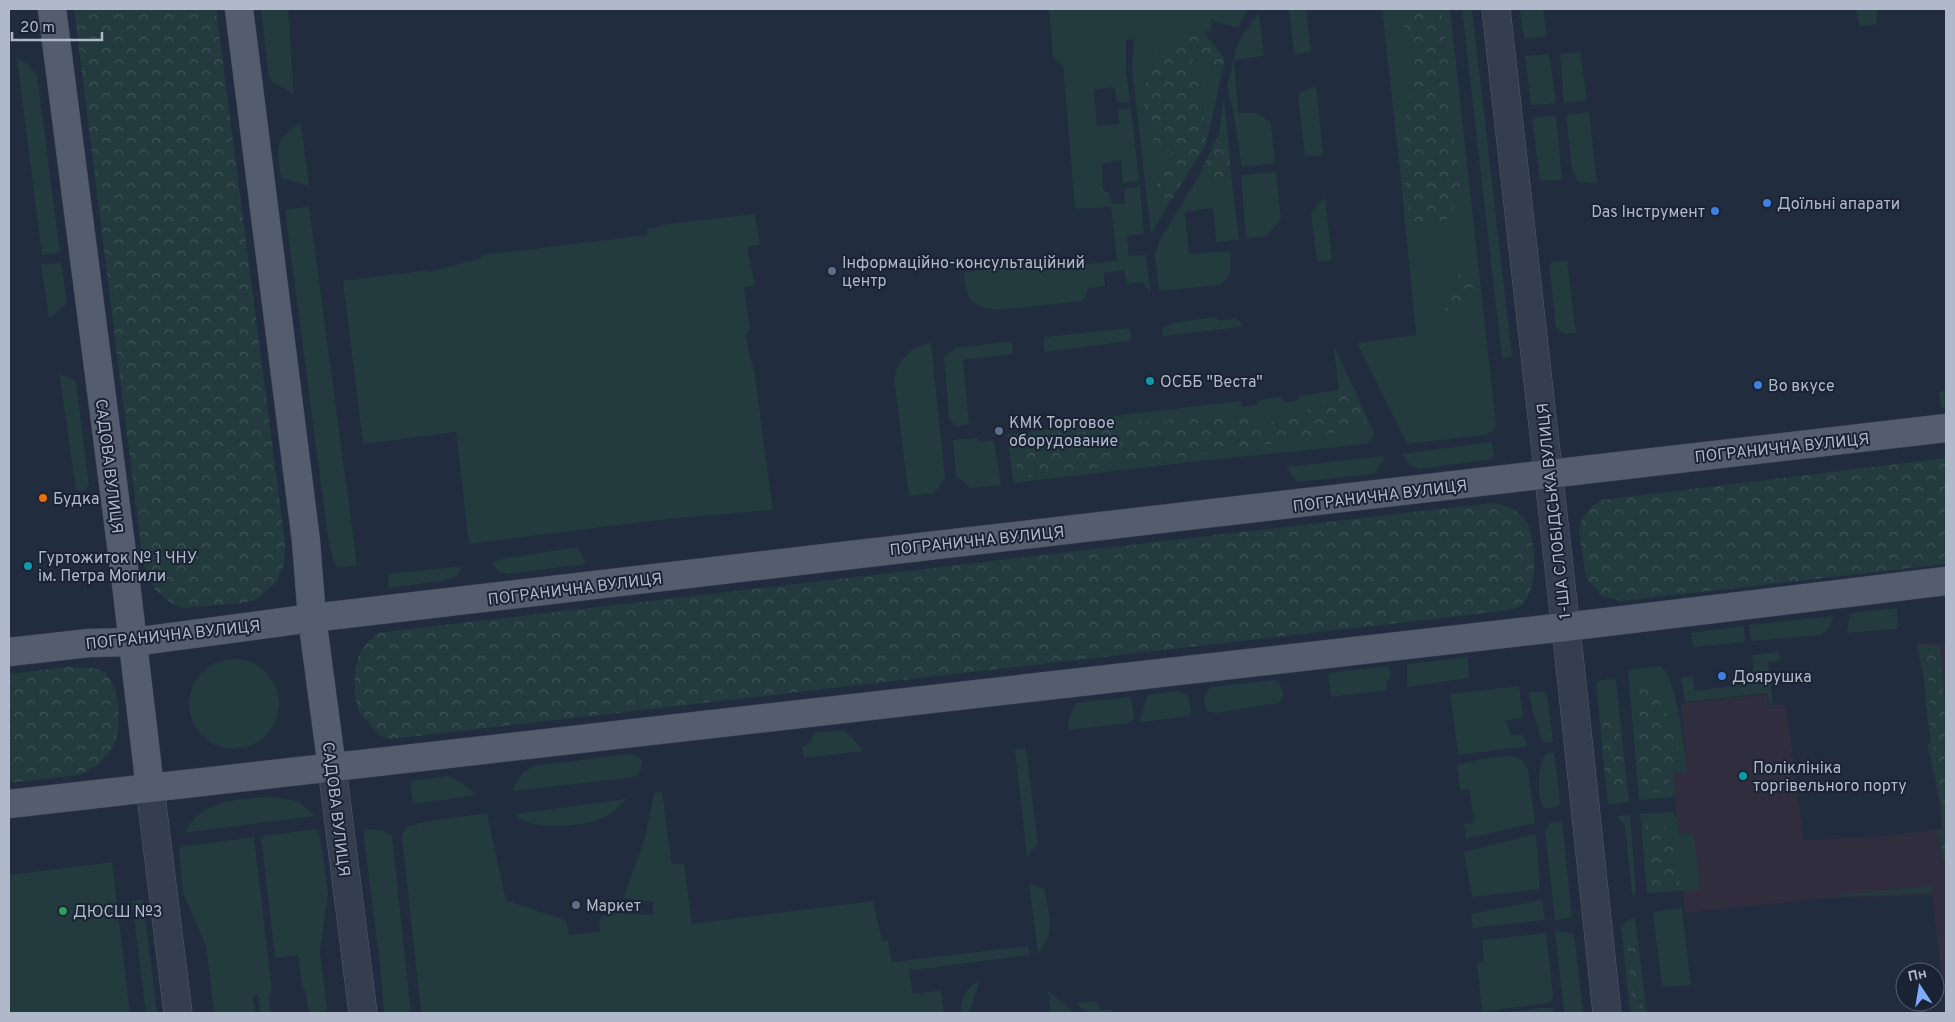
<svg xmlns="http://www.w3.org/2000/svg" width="1955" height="1022" font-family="Overpass,sans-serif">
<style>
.medical{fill:#302e3e}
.green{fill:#233a3f}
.forest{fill:url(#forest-crowns)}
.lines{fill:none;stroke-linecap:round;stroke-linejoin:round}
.minor-casing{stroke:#535c6c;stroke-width:29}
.major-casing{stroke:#3e4757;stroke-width:29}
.minor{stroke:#353e4e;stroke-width:28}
.major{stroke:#535d6e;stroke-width:28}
.shop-dot{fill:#3f7fe0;stroke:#1a2333;stroke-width:2}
.service-dot{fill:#5c6f8a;stroke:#1a2333;stroke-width:2}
.culture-dot{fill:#0f9aa8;stroke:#1a2333;stroke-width:2}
.food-dot{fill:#e8710a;stroke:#1a2333;stroke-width:2}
.leisure-dot{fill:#2e9e5b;stroke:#1a2333;stroke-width:2}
.labels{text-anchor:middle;stroke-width:4;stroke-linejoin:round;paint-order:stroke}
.poi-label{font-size:16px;fill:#b0b9c9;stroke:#1a2333;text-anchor:start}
.street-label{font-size:16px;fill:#b0b9c9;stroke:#1a2333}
</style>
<defs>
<pattern id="forest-crowns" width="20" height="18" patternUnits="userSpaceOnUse" patternTransform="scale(1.25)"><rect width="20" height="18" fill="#233a3f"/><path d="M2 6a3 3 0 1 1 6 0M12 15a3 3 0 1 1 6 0" fill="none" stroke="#405459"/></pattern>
</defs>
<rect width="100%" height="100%" fill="#212c3e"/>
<path class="medical" d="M1946,642V1013L1932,895L1827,898L1685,913L1673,774L1687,771L1681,704L1767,694L1768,705H1786L1804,840L1873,837L1942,829L1940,808L1927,744L1930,742L1923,674L1915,643Z"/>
<g class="green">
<path d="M261,9H288L294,95L269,79Z"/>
<path d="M1049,9H1248L1238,28L1216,22L1211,18L1212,31L1186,34L1181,49L1159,48L1163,59L1154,61C1153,70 1151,73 1147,80C1141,94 1145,111 1147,126L1152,131L1154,139L1181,149V151L1166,153L1158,193L1170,202L1151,234L1132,69L1134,39L1126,40V68L1130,102H1117L1115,87L1094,90L1097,126L1119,124L1118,109L1131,108L1139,181L1123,183L1121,160L1102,164L1103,190L1108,192L1113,204H1125L1124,189L1140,186L1144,234L1127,236L1129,256L1146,255L1150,292L1142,282L1127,284L1124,270L1104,273L1105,286L1089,288L1083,301L997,310C971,307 965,299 964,272L1044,264L1045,268L1117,261L1111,207L1075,209L1063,65L1053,58Z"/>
<path d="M1289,9H1306L1311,52L1294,55Z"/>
<path d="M1382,9H1450L1496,424L1493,432L1484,435L1407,444L1357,343L1416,335L1400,171Z"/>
<path d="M1462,9H1472L1512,356L1502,358Z"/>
<path d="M1520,9H1543L1547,36L1524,39Z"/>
<path d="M1856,9H1877L1876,25L1859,26Z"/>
<path d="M1259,12L1264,56L1234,60L1238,113H1258L1271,123L1275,163L1242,167L1234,115L1227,87L1236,49L1242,36Z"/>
<path d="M1580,52L1587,100L1564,103L1560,54Z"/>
<path d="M1549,54L1556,103L1531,105L1525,56Z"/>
<path d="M1197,55L1212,67L1224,64L1206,145L1200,77L1189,71L1188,66L1193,62L1194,57Z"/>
<path d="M17,59L27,64L37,75L60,253L42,255Z"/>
<path d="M1316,86L1323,155L1305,157L1298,94L1307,89Z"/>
<path d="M1224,95L1229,148H1212L1219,133Z"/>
<path d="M1589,112L1597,183H1587L1577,181L1572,167L1566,115Z"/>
<path d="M1556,116L1562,180L1540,181L1532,117Z"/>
<path d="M301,123L309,186L281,178C278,150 272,138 301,123Z"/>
<path d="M1276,172L1281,219L1266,236L1246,239L1241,175Z"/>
<path d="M1198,177L1220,186L1232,183L1239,240L1216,242L1213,208L1185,212L1189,254L1231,251L1230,275L1220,285L1159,291L1155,254L1160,240Z"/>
<path d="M1325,197L1332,260L1317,262L1311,212Z"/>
<path d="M309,206L357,565L337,568L333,560L328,538L285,210Z"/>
<path d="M755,214L760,245L747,247L755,285L744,287L750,330L746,334L750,359L753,363L773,510L666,519L469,544L456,432L363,444L343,281L429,270V272L479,259L483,255L647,235V229L660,227V225Z"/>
<path d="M1567,260L1576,333L1564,334L1556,328L1549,263Z"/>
<path d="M61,262L67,303L49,318L41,265Z"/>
<path d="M1215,317L1220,321L1235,318L1242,323V327L1163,336L1162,327L1167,326L1172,323Z"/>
<path d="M1130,328L1131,341L1044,352V337Z"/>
<path d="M1012,341L1013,354L963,360L969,424L957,427L949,418L944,357L956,348Z"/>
<path d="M931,343L945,478L934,493L909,496L894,379C896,361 913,345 931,343Z"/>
<path d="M1333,343L1375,435L1367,444L1210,460L1013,483L1007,434L1097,424L1096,418L1241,401L1242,407L1258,405L1257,400L1282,397L1284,402L1299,400V396L1339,390Z"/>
<path d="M59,373L76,381L89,486L82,492L76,490Z"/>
<path d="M1946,391V408H1941L1939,392Z"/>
<path d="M977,438L978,442L994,440L1001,485L971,488L956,476L953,440Z"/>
<path d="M1492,442L1494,459L1418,469L1408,463L1402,454Z"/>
<path d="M1384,456L1383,462L1374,474L1297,482L1286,467Z"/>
<path d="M578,547L586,564L508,574L499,572L492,562L506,558Z"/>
<path d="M463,566L457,576L442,581L388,588L389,574Z"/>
<path d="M1897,608L1898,629L1847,633L1850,613Z"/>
<path d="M1833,616L1829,629L1820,635L1751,641L1749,625Z"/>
<path d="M1744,626L1745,642L1693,647L1691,633Z"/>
<path d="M1917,645H1940L1946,709V858L1943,859L1937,830L1943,829L1941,808L1928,744L1931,742L1927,716L1924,676Z"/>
<path d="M1779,652L1781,660L1768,662L1773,704H1769L1767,693L1685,702L1681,678L1692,676L1695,691L1755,683L1752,655Z"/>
<path d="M1468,657L1469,678L1407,687V664Z"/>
<circle cx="234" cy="704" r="45"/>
<path d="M1388,666L1391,673L1390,678L1386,682L1388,690L1331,697L1328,673Z"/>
<path d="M1660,666C1678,678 1684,748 1687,771L1673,774L1675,794L1670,798L1639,800L1628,670Z"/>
<path d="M1609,678L1616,680L1629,802L1608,804L1596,682Z"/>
<path d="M1277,680C1283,688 1286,695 1279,703L1216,713L1208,712C1202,704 1204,695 1210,687Z"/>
<path d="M1519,686L1523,717L1506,721L1511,736L1521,734L1523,739H1526L1527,746L1458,755L1450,694Z"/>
<path d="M1176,691L1188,695L1191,711L1190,716L1144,722L1139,721L1148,695Z"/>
<path d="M1529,692H1542L1547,693L1553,742H1542C1539,725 1530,710 1529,692Z"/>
<path d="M1131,697L1134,718L1129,723L1068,730L1069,718L1076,703Z"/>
<path d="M844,730L864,751L804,758L802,748L810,742L814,733Z"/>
<path d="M1026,748L1038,844L1027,856L1015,750Z"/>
<path d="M1550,753H1554L1560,802L1558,806L1545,809C1535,795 1538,769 1545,755Z"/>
<path d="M628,754L638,756L642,761L641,769L636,777L513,791C517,778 521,773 533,766Z"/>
<path d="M1511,756L1522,760L1528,769L1535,823L1466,839L1464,824L1474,822L1469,789L1460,790L1457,764L1489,758Z"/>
<path d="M448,776L462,783L477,795L413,804L410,781Z"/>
<path d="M662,792L672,865L684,863L692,924L873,901L882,941H888L892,962L1028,946L1030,955L914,970L909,968L913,994L941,990L944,1013H421L402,836L407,826L417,825V823L487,813L505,896L507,901L566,920L569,935L600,932L599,919L607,913L653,915V902L623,898L644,842L654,793Z"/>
<path d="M270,797L298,801L314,816L184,833C202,800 236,799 270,797Z"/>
<path d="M626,799C620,807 608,817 598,820C581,827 526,831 515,814Z"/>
<path d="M1672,812L1677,819L1679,834L1694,833L1700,890L1647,893L1640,814Z"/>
<path d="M1630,814L1636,895H1632L1625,826L1617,816Z"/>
<path d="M1562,821L1572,917L1555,920L1545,830L1551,822Z"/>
<path d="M318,829L324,860L328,894L320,952L327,1010L309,1013L306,992L302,988L298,955L275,958L261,836Z"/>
<path d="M364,829L382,830L392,836L411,1013H384L380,964L364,839Z"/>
<path d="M1536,834L1540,889L1472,897L1464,852Z"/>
<path d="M254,837L272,990L269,995L271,1013H260L258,995L253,996L255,1013H214L206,946L183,893L179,852L180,847Z"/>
<path d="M112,862L130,1013H9V875Z"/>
<path d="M1029,883L1044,889C1049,915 1057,932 1038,954Z"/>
<path d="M1932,886V893L1838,897V895Z"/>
<path d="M143,899L157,1013H146L132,901Z"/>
<path d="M1542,900L1545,920L1473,928L1471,914Z"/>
<path d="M1682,908L1691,985L1662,987L1653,912Z"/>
<path d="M1635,917L1647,1013H1630L1621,925Z"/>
<path d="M1555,931L1574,933L1583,1013H1564Z"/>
<path d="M1546,933L1553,995L1552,1000L1548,1003L1482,1012L1477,963L1484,962L1482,940Z"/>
<path d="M980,980L969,1013H961C960,998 967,988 980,980Z"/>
<path d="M1048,991L1076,1013H1051Z"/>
<path d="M1098,1001L1099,1010L1112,1009V1013H1088L1075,1003Z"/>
<path d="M1540,1008H1553L1555,1013H1504Z"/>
</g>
<g class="forest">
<path d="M74,9H216L285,543L284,565L276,582L256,600L241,603L182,608L173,604L155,590L143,563Z"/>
<path d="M1395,9H1441L1448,66L1447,101L1459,168L1460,189L1454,208L1449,217L1441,223L1417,222L1412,218L1409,210C1404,181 1402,149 1405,121C1407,99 1417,77 1414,55C1412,39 1403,24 1395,9Z"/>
<path d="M1204,32L1224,58V64C1212,67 1201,68 1197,56L1194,57L1193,62L1188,66L1189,71L1197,72L1200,77L1206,145L1170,202L1158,193C1157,181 1153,171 1164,164L1163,155L1166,153L1181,151L1180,149L1155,151L1152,131L1147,126C1145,111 1141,94 1147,80C1151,73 1153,70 1154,61L1162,58L1159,43C1167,41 1174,44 1181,49V41L1186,34Z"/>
<path d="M1212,148H1229L1232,183L1220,186L1198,177Z"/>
<path d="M1466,267L1475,279C1476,296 1467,320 1446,310C1441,298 1457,273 1466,267Z"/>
<path d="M1350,394L1367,422L1358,428L1291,442L1256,445L1176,459L1122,463L1077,471L1020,478L1014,454L1016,442L1024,438L1058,432H1089L1112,430L1122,423L1139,421L1162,424L1180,414L1225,412L1239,414L1250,421L1265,424L1289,418L1306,411L1317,402L1331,397Z"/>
<path d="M1946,458V564L1622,601L1602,596L1586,578L1579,530L1582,519L1593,505L1602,500Z"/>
<path d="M1491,503C1505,504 1519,509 1527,523C1536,540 1539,590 1522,604C1512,612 1490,612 1477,614L391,739L379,736L359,712L355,695V670L359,654L365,645L376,634L384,632Z"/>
<path d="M1927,648L1933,649L1939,653L1946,729V822L1938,772L1932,750L1935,745L1930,722L1929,682L1923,661L1922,649Z"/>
<path d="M66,667L93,668L105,672L113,684L118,703L119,725L115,745L98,765L79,775L9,783V674Z"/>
<path d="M1639,678C1659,694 1682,734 1678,760C1678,765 1675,765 1672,769C1669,774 1669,783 1668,788C1657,798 1645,791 1641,779C1639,762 1632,689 1639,678Z"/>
<path d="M1604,716L1614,719C1620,731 1628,788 1620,798L1612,795C1603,780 1600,732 1604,716Z"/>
<path d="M1655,818L1664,825L1670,835L1680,877L1679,884L1675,888H1656L1651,885L1645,822L1646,820Z"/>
<path d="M1946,827V856H1943L1940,835L1945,831Z"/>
<path d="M1628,930L1634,943L1644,1013H1633L1627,940Z"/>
</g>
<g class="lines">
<g class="minor-casing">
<g id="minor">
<path d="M1496,9L1570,665L1607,1013"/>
<path d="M332,768L363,1013"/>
<path d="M150,788L178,1013"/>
</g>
</g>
<g class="major-casing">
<g id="major">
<path d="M52,9L127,592L150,788"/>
<path d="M239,9L306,541L312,618L332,768"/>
<path d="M9,652L89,643L133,642L312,618L842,556L1946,428"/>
<path d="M9,804L1565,627L1946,581"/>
</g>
</g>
<use href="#minor" class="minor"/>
<use href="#major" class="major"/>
</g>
<g class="shop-dot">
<circle cx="1767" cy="203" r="5"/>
<circle cx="1715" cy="211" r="5"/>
<circle cx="1758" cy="385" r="5"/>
<circle cx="1722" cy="676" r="5"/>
</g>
<g class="service-dot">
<circle cx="832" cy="271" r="5"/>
<circle cx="999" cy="431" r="5"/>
<circle cx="576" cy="905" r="5"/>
</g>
<g class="culture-dot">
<circle cx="1150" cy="381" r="5"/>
<circle cx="28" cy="566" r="5"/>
<circle cx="1743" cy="776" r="5"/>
</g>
<circle class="food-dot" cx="43" cy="498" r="5"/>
<circle class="leisure-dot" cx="63" cy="911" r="5"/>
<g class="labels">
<g class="poi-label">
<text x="1777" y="209">Доїльні апарати</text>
<text x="1705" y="217" text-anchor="end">Das Інструмент</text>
<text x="842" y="268">Інформаційно-консультаційний<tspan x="842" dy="18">центр</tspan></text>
<text x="1160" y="387">ОСББ "Веста"</text>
<text x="1768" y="391">Во вкусе</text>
<text x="1009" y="428">КМК Торговое<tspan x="1009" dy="18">оборудование</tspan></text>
<text x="53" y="504">Будка</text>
<text x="38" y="563">Гуртожиток № 1 ЧНУ<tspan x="38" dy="18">ім. Петра Могили</tspan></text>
<text x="1732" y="682">Доярушка</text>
<text x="1753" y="773">Поліклініка<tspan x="1753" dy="18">торгівельного порту</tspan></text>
<text x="586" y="911">Маркет</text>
<text x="73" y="917">ДЮСШ №3</text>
</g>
<g class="street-label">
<text transform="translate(1782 447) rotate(-6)" y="6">ПОГРАНИЧНА ВУЛИЦЯ</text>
<text transform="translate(110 466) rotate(83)" y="6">САДОВА ВУЛИЦЯ</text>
<text transform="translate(1380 495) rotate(-7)" y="6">ПОГРАНИЧНА ВУЛИЦЯ</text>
<text transform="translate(1553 511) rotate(-96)" y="6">1-ША СЛОБІДСЬКА ВУЛИЦЯ</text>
<text transform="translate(977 540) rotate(-6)" y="6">ПОГРАНИЧНА ВУЛИЦЯ</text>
<text transform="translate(575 588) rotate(-7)" y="6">ПОГРАНИЧНА ВУЛИЦЯ</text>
<text transform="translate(173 634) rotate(-6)" y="6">ПОГРАНИЧНА ВУЛИЦЯ</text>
<text transform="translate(337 809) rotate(83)" y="6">САДОВА ВУЛИЦЯ</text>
</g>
</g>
<rect width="1955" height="1022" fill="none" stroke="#b0b9c9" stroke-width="20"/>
<g transform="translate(1920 987) rotate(348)"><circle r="24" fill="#1a2333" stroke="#565f6f"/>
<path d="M0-4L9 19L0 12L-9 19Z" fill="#80acff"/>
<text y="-8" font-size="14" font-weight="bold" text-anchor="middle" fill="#b0b9c9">Пн</text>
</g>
<path d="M12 32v8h90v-8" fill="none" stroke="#b0b9c9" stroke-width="2.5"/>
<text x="20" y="32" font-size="15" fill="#b0b9c9" stroke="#1a2333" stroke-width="4" paint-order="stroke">20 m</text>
</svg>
